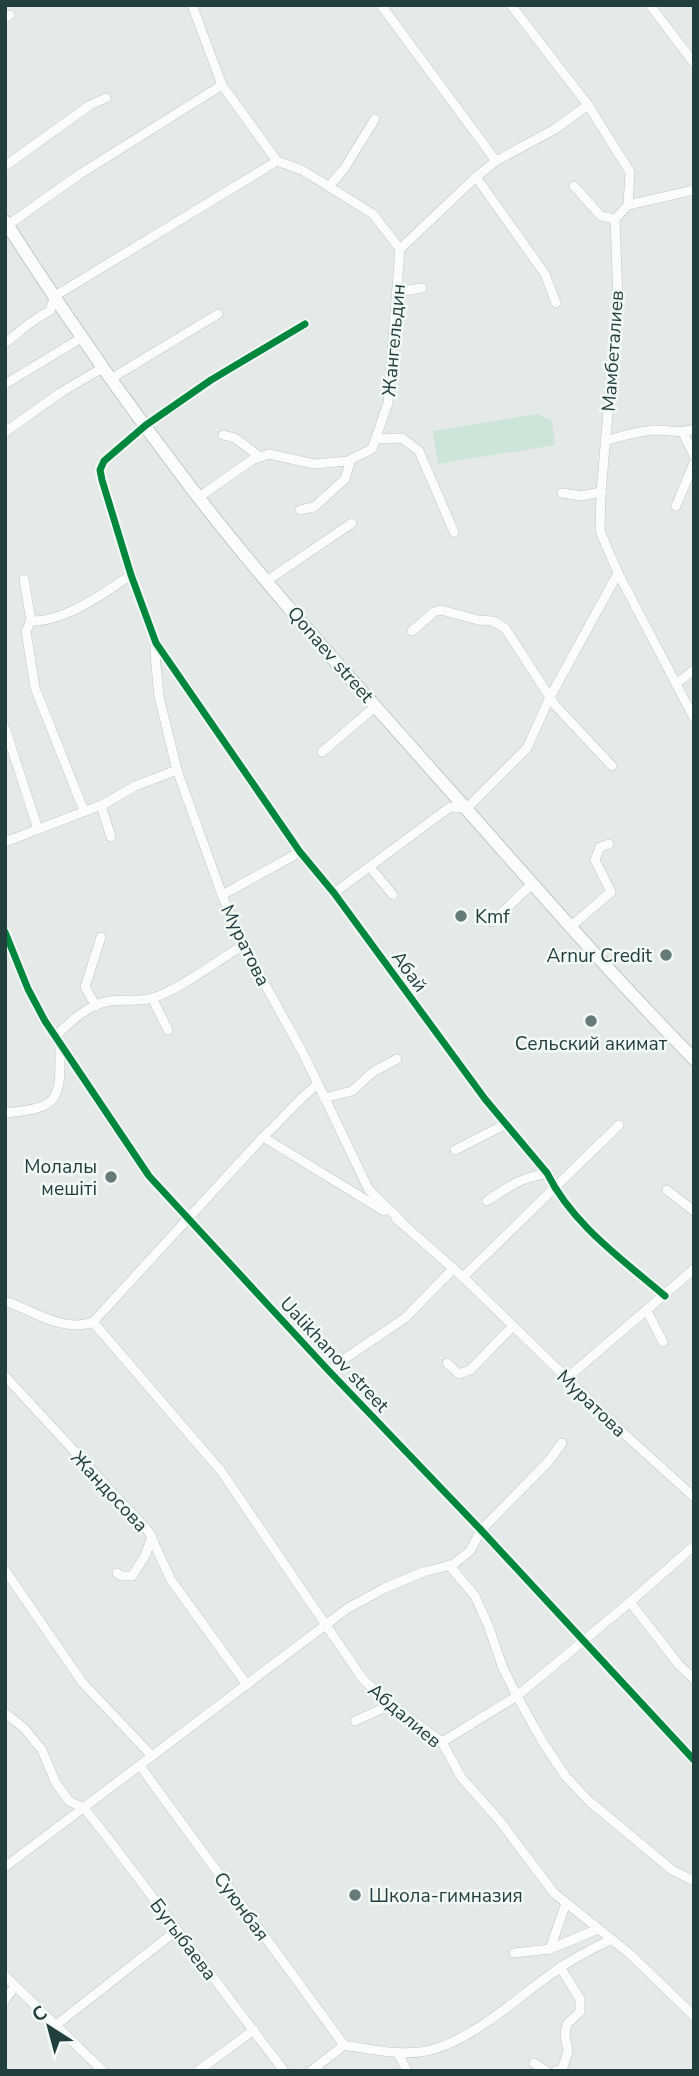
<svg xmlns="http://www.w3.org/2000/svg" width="699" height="2076" font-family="'Nunito Sans',sans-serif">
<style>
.green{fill:#cde4d9}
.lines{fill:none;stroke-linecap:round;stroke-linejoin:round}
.street-casing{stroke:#c2c7c6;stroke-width:10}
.secondary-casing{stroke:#c0c8c7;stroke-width:14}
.street{stroke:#fbfcfc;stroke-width:9}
.secondary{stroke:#fbfcfc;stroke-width:12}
.cycleway-casing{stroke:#f2f9f7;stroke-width:11}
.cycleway{stroke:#00873e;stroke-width:7}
.poi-dot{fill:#667b79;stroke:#f2f9f7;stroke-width:2.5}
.labels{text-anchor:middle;stroke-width:5;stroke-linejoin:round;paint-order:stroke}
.street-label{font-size:19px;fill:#213f3d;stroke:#f2f9f7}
.poi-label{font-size:19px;fill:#213f3d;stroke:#f2f9f7;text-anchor:start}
</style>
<rect width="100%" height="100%" fill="#e5eae9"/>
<path class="green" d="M538,414L552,421L555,445L438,464L433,431Z"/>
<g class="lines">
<g class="street-casing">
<g id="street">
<path d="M192,5L222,85L277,161L302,170L373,214L400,249"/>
<path d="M381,5L496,161"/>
<path d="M511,5L588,105L630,172L628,205L615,219L618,299L601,492L600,531L618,573L694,718"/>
<path d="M650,5L694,63"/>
<path d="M5,18L10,15"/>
<path d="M5,166L90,105L106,98"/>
<path d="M476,177L545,274L556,303"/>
<path d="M330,185L344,169L375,119"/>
<path d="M574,186L601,216L615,219"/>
<path d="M628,205L694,190"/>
<path d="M8,225L80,174L222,85"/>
<path d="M397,292L422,288"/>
<path d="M305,324L211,380L146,425L104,461L100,470L102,480L131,575L156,643L300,852L334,893L485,1099L547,1173C572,1224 623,1260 665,1296"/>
<path d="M5,343C21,331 32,319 50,311L55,296L277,161"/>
<path d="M112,378L218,314"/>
<path d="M5,384L83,337"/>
<path d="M5,432L60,393L104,367"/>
<path d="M683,433L694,455"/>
<path d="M223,435L235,438L260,457"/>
<path d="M376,439L402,438L419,451L454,532"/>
<path d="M605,441C622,436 637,431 655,430C669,430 681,434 694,429"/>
<path d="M562,493L581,496L601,492"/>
<path d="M199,497L252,460L269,454L314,464L348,461L372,449L388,403L400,249L476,177L496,161L555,129L588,105"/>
<path d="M676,506L694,463"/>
<path d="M300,510L314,507L345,479L351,459"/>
<path d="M24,579L31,621"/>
<path d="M268,580L352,523"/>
<path d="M412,631L434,612L441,610L478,620L493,621L505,628L555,705L612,766"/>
<path d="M156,643L155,655L159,697L177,770L222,895L243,945L303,1053L369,1190L401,1221"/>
<path d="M676,684L694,670"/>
<path d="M5,728L38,829"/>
<path d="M322,752L376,706"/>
<path d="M101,805L111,837"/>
<path d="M84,811L35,688L26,631L31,621C65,622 104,593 131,575"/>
<path d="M5,842L104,804L135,786L177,770"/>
<path d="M370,867L393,895"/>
<path d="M334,893L450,807L467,808L527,748L550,697L618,573"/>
<path d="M222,895L300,852"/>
<path d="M492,922L532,884"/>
<path d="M570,927L611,892L595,860L600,847L609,844"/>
<path d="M5,932L28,989L45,1021L149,1176L328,1370L481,1530L694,1760"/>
<path d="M152,998L168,1030"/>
<path d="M96,1006L85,987L101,937"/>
<path d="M55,1037C70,1022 88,1004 110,1001C123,999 140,1002 153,998C181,988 218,961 243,945"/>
<path d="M324,1098L352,1091L373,1072L397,1059"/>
<path d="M5,1113C62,1108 60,1099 60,1046"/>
<path d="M263,1137L384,1211"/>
<path d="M455,1150L506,1124"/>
<path d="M667,1190L694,1211"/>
<path d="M487,1201C506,1188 525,1175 548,1174"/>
<path d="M396,1218L463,1277L620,1430L694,1497"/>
<path d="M463,1277L619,1125"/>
<path d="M5,1301C34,1311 63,1333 93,1322L263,1137C282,1120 297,1100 318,1084"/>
<path d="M647,1311L663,1342"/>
<path d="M93,1322L221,1471L362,1678L388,1703L442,1742L461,1777L499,1820L554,1893L630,1954L694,2016"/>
<path d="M447,1363L459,1374L470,1370L513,1326"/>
<path d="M328,1370L405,1318L453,1269"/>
<path d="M5,1376L149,1532L171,1580L247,1685"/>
<path d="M567,1378L694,1269"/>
<path d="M449,1565L475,1596L488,1625L503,1668L517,1696L542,1741L566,1777L589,1801L672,1870L694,1881"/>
<path d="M5,1570L82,1682L152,1756"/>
<path d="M117,1573L121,1576H132L145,1556L152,1537"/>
<path d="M630,1602L679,1665L694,1679"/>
<path d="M5,1713L24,1728L42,1750L56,1783L69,1801L84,1808L107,1837L284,2071"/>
<path d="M355,1721L390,1705"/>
<path d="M442,1742L517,1696L630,1602L694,1546"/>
<path d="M140,1766L344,2045"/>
<path d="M5,1867L348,1608L385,1588L423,1572L452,1565L470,1551L481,1530L548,1462L562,1443"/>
<path d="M550,1949L598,1929"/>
<path d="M514,1953L550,1949L566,1903"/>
<path d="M5,1976L103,2071"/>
<path d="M5,2000L15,1986"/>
<path d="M56,2025L177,1930"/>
<path d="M398,2053L407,2071"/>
<path d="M534,2063L546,2071"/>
<path d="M198,2071L254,2030"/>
<path d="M311,2071L344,2045C369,2049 395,2055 420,2052C467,2046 516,1998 554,1972C572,1959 591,1949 610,1940"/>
<path d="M556,2071L562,2070L568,2051L565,2035L567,2024L580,2012V1999L560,1967"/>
</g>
</g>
<g class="secondary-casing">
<path id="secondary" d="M5,221C62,311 124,400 189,485C266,586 353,681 437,776C522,871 604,968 694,1059"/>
</g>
<use href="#street" class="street"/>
<use href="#secondary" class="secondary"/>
<g class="cycleway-casing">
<g id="cycleway">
<path d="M305,324L211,380L146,425L104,461L100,470L102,480L131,575L156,643L300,852L334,893L485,1099L547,1173C572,1224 623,1260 665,1296"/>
<path d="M5,932L28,989L45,1021L149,1176L328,1370L481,1530L694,1760"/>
</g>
</g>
<use href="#cycleway" class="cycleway"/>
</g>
<g class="poi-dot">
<circle cx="461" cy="916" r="7"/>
<circle cx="666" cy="955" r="7"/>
<circle cx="591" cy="1021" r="7"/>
<circle cx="111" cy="1177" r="7"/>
<circle cx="355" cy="1895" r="7"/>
</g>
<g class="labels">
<g class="street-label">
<text transform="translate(393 340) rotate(-85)" y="7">Жангельдин</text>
<text transform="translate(612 351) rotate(-86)" y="7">Мамбеталиев</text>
<text transform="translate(331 654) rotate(49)" y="7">Qonaev street</text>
<text transform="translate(246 945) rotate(64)" y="7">Муратова</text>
<text transform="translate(410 971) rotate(54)" y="7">Абай</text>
<text transform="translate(335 1354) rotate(47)" y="7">Ualikhanov street</text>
<text transform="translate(592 1403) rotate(44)" y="7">Муратова</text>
<text transform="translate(110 1491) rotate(47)" y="7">Жандосова</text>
<text transform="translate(405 1715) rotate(40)" y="7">Абдалиев</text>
<text transform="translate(242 1906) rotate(54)" y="7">Суюнбая</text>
<text transform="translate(184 1939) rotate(53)" y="7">Бугыбаева</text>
</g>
<g class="poi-label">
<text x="475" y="923">Kmf</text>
<text x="652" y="962" text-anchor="end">Arnur Credit</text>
<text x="591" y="1050" text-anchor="middle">Сельский акимат</text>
<text x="97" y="1173" text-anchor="end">Молалы<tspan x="97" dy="22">мешіті</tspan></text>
<text x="369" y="1902">Школа-гимназия</text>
</g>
</g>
<rect width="699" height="2076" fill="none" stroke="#213f3d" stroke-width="14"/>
<g transform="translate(49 2027) rotate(324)" stroke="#f2f9f7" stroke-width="5" paint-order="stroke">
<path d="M0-5L12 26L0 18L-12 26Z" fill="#213f3d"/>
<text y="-10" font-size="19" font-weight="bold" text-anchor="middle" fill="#213f3d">С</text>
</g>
</svg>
